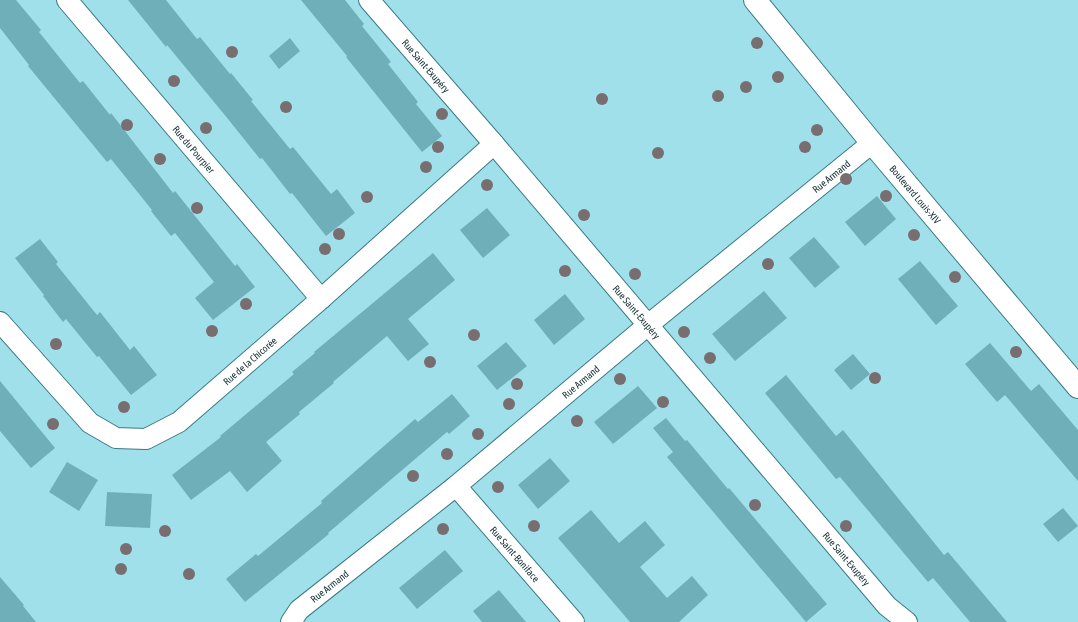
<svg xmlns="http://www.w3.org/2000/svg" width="1078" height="622" font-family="'Asap Condensed',sans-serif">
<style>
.building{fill:#6fafb9}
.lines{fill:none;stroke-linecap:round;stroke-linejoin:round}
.minor-casing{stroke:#3b7a84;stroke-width:22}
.secondary-casing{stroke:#3b7a84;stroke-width:24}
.minor{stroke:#fff;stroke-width:20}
.secondary{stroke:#fff;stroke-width:22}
.tree{fill:#786e6f}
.labels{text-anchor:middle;stroke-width:3.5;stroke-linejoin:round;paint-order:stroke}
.street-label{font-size:10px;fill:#132e32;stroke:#e1fafe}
</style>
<rect width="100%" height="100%" fill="#a0e0eb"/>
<g class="building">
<path d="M0,0H16L41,30L39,32L80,83L83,81L110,115L111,113L173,193L175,191L235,266L237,264L255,287L213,320L195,298L214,282L175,233L171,236L151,211L152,210L111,159L107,162L28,66L29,65L0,28Z"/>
<path d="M128,0H166L197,39L200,37L230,74L231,73L253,100L251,101L290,149L293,147L331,194L337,189L355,213L326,236L292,193L290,194L262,158L260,159L228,119L167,45L166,47Z"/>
<path d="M301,0H345L364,24L362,26L391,62L388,64L418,102L416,104L442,136L422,152L346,57L347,56Z"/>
<path d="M290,38L300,51L279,69L269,56Z"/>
<path d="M877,196L896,219L865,246L845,222Z"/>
<path d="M487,208L510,235L483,258L460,230Z"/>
<path d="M814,237L840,267L815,288L789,258Z"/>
<path d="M40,239L58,262L56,264L97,315L100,312L130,350L134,346L157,375L131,395L99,356L97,357L66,319L63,322L43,296L44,295L15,258Z"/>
<path d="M433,253L455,280L408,319L429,344L408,361L387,336L333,382L334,383L299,412L300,414L266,442L282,461L247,492L230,471L191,500L172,475L221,437L220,436L294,374L292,372L315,353L314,352Z"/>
<path d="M920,261L958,306L936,325L898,279Z"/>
<path d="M764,291L787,318L735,361L712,334Z"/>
<path d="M565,294L585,319L554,345L534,320Z"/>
<path d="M506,342L527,366L497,390L477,366Z"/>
<path d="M990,343L1031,391L1039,384L1078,430V481L1005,395L997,402L965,364Z"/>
<path d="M853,354L870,374L851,390L834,370Z"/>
<path d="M786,375L836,436L843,430L944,555L948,552L1007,622H970L933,578L928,582L840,477L836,479L765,393Z"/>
<path d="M0,381L55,448L31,468L0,431Z"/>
<path d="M638,386L657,408L613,444L594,422Z"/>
<path d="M452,394L470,416L449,434L447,432L328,533L329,534L245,602L226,579L256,554L258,556L322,503L321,501L415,419L418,422Z"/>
<path d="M666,418L685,441L687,440L728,489L729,488L827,604L806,622L667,457L673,452L653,428Z"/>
<path d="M550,458L570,481L538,509L518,485Z"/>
<path d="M67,462L98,480L79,511L49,492Z"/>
<path d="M107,492L152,494L150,528L105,526Z"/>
<path d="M1063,508L1078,526L1058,542L1043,524Z"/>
<path d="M591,510L619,543L645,521L665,545L640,567L667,598L692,576L708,595L679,622H630L558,538Z"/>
<path d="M445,550L463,571L417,609L399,588Z"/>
<path d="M0,577L24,605L23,606L36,622H0Z"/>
<path d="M499,590L526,622H482L473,611Z"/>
</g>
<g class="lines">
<g class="minor-casing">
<g id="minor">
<path id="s1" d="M67,0L321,299"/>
<path id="s2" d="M369,0L494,144L887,606L907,622"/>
<path id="s3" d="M0,322L90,423L116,438L146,439L179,422L321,299L494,144"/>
<path id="s4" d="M456,486L574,622"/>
<path id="s5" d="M291,622L299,610L456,486L648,325L872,143"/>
</g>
</g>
<g class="secondary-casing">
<g id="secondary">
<path id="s6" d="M755,0L872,143L1078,387"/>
</g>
</g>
<use href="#minor" class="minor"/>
<use href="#secondary" class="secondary"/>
</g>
<g class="tree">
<circle cx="757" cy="43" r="6"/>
<circle cx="232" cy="52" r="6"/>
<circle cx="778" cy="77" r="6"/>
<circle cx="174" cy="81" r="6"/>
<circle cx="746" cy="87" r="6"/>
<circle cx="718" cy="96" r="6"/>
<circle cx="602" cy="99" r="6"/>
<circle cx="286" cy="107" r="6"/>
<circle cx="442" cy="114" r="6"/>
<circle cx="127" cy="125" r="6"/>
<circle cx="206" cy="128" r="6"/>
<circle cx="817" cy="130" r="6"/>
<circle cx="438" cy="147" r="6"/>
<circle cx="805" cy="147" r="6"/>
<circle cx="658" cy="153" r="6"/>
<circle cx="160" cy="159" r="6"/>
<circle cx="426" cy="167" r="6"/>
<circle cx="846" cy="179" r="6"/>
<circle cx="487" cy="185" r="6"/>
<circle cx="886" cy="196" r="6"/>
<circle cx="367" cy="197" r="6"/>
<circle cx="197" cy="208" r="6"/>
<circle cx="584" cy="215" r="6"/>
<circle cx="339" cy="234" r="6"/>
<circle cx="914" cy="235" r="6"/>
<circle cx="325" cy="249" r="6"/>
<circle cx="768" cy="264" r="6"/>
<circle cx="565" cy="271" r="6"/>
<circle cx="635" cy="274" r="6"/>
<circle cx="955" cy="277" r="6"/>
<circle cx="246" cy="304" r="6"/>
<circle cx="212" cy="331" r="6"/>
<circle cx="684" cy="332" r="6"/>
<circle cx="474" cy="335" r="6"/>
<circle cx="56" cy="344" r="6"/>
<circle cx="1016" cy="352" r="6"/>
<circle cx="710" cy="358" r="6"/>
<circle cx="430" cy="362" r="6"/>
<circle cx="875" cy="378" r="6"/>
<circle cx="620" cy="379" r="6"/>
<circle cx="517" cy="384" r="6"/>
<circle cx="663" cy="402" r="6"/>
<circle cx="509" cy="404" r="6"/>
<circle cx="124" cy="407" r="6"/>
<circle cx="577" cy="421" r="6"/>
<circle cx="53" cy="424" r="6"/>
<circle cx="478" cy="434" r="6"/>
<circle cx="447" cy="454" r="6"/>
<circle cx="413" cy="476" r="6"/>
<circle cx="498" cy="487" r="6"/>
<circle cx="755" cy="505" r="6"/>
<circle cx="534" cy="526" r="6"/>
<circle cx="846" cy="526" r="6"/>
<circle cx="443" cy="529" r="6"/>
<circle cx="165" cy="531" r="6"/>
<circle cx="126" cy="549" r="6"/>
<circle cx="121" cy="569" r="6"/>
<circle cx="189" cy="574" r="6"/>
</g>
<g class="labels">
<g class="street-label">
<text dy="4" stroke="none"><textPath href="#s2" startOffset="87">Rue Saint-Exupéry</textPath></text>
<text dy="4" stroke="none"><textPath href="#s1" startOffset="196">Rue du Pourpier</textPath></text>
<text dy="4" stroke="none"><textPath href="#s5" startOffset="701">Rue Armand</textPath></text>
<text dy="4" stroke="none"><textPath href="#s6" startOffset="252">Boulevard Louis-XIV</textPath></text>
<text dy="4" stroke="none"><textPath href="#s2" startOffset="411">Rue Saint-Exupéry</textPath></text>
<text dy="4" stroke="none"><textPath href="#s3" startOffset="326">Rue de la Chicorée</textPath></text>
<text dy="4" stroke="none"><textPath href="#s5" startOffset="377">Rue Armand</textPath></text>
<text dy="4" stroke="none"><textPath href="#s4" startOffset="90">Rue Saint-Boniface</textPath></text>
<text dy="4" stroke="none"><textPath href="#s2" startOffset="735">Rue Saint-Exupéry</textPath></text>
<text dy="4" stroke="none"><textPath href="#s5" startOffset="53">Rue Armand</textPath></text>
</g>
</g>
</svg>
